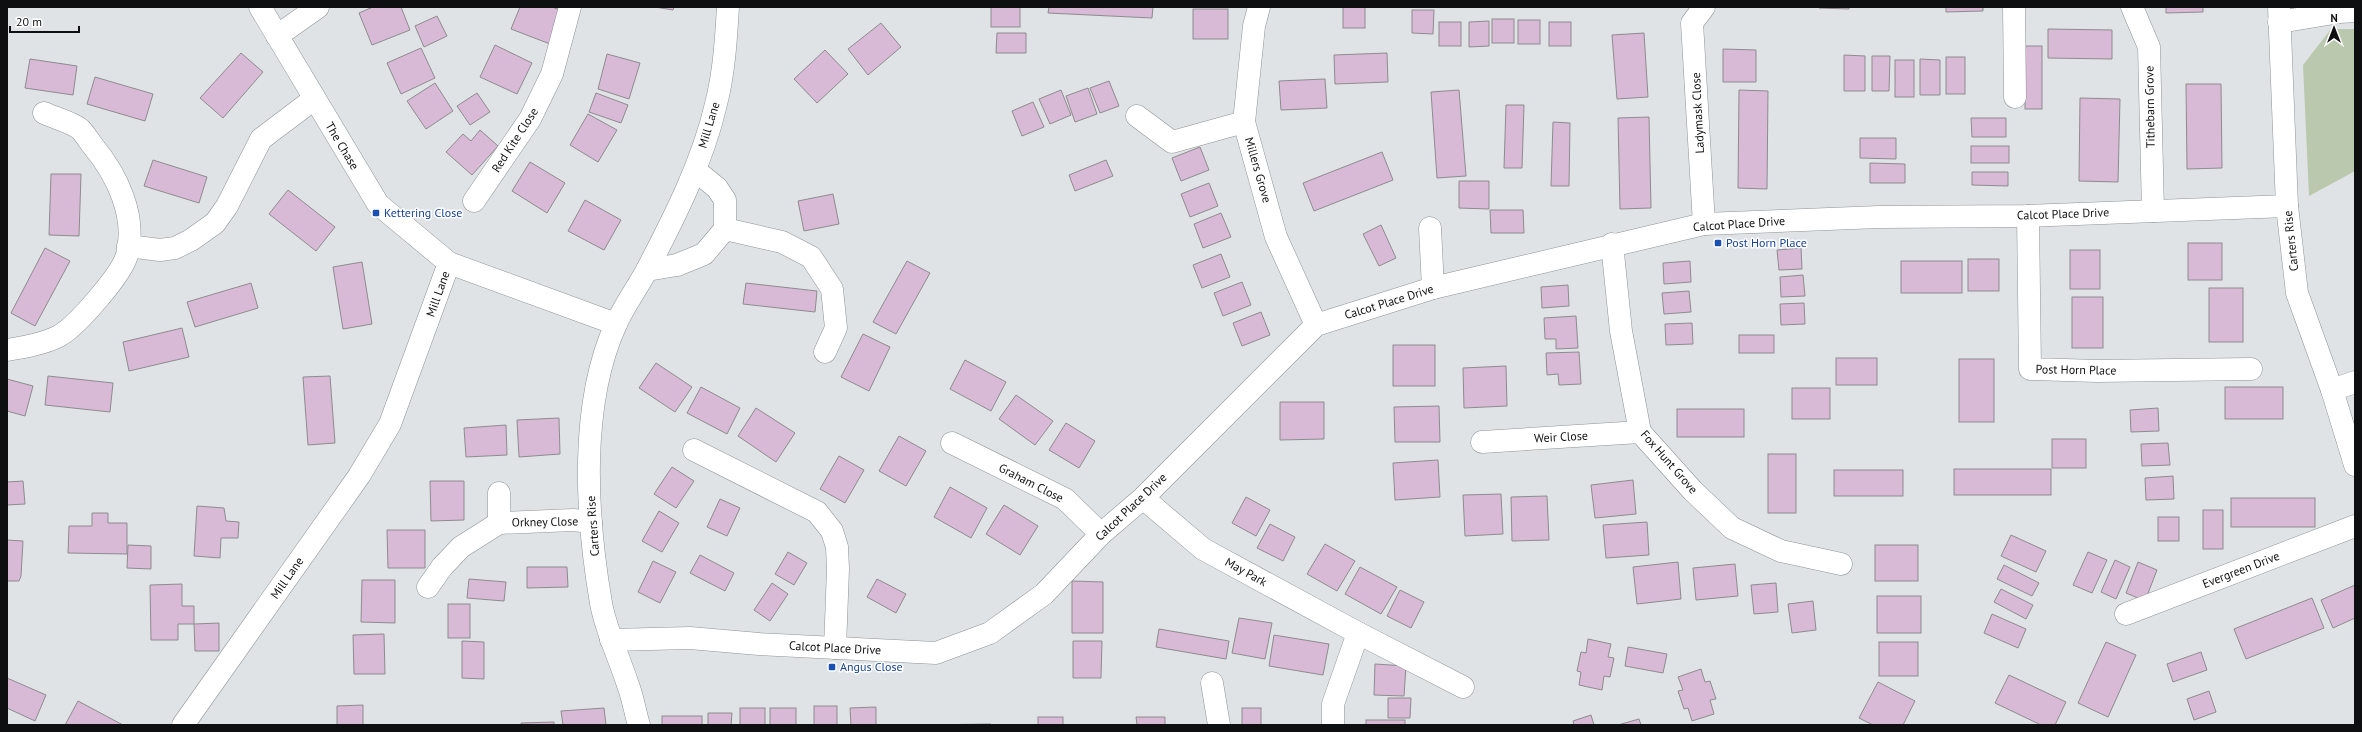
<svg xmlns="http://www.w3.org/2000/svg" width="2362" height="732" font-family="'PT Sans',sans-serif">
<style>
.green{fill:#bac8ad}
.building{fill:#d8bad7;stroke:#8e8b8e}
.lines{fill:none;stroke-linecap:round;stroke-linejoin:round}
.minor-casing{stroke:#8f9396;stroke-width:23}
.minor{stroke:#fff;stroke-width:22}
.transit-dot{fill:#1a4fb4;stroke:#fff;stroke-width:1.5}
.labels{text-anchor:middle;stroke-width:3;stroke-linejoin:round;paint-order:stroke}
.street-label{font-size:12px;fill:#0e0f10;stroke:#fff}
.transit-label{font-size:12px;fill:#164399;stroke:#fff;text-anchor:start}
</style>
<rect width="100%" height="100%" fill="#dfe3e6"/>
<path class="green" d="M2331,29H2355V171L2309,196L2303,65Z"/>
<g class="building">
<path d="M373,7H401L410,30L372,45L359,13Z"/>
<path d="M520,7H552L563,11L550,44L511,29Z"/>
<path d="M655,7H674L673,10Z"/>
<rect x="991" y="7" width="29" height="20"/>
<path d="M1049,7H1153L1152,18L1048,13Z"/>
<rect x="1343" y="7" width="22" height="21"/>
<path d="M1819,7H1849V9L1819,8Z"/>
<path d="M1946,7H1983V11L1946,12Z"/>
<path d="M2166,7H2203V12L2166,13Z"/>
<rect x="1193" y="9" width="35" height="30"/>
<path d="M1412,10H1434L1433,34L1412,33Z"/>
<path d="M437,16L447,36L424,47L415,26Z"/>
<rect x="1492" y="19" width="22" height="24"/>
<rect x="1518" y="20" width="22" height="24"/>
<path d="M1489,21V46L1469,47V22Z"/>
<rect x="1439" y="22" width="22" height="24"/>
<rect x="1549" y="22" width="22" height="24"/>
<path d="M881,23L901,47L868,75L848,49Z"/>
<path d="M2048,29L2112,30V59L2048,58Z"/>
<path d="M997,33H1026V53H996Z"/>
<path d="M1644,33L1648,97L1617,99L1612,35Z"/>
<path d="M495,45L532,63L517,94L480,77Z"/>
<rect x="2025" y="46" width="17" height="63"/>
<path d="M421,48L435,78L401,94L387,63Z"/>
<path d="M1723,49L1756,50V82H1723Z"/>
<path d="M825,50L848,74L817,103L794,79Z"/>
<path d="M241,53L263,72L223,118L200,98Z"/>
<path d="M1387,53L1388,82L1335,84L1334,55Z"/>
<path d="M607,54L640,63L629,99L598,89Z"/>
<path d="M1844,55L1865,56V91H1844Z"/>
<path d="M1872,56H1890L1889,91H1872Z"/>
<rect x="1946" y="57" width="19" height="37"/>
<path d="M30,59L77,66L73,95L25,88Z"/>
<path d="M1920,59L1940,60V95H1920Z"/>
<rect x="1895" y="60" width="19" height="37"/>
<path d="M95,77L153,94L145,121L87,104Z"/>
<path d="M1325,79L1327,108L1281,110L1279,81Z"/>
<path d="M1109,81L1119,106L1100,113L1090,88Z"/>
<path d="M435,83L453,111L426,129L407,101Z"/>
<path d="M2186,84H2221L2222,168L2187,169Z"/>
<path d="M1088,88L1097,114L1075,122L1066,96Z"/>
<path d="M1061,90L1071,115L1050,124L1039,99Z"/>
<path d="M1459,90L1466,176L1437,178L1431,92Z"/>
<path d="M1739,90L1768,91L1767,189L1738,188Z"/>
<path d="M477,93L490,112L470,125L457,106Z"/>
<path d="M596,93L628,105L621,123L589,112Z"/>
<path d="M2080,98L2120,99L2118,182L2079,181Z"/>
<path d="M1033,102L1044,127L1022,136L1012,111Z"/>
<path d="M1506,105H1524L1522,168H1504Z"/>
<path d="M588,114L617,130L598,162L570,145Z"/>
<path d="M1649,117L1651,208L1620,209L1618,118Z"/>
<path d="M1971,118H2006V137H1972Z"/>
<path d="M1553,122L1570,123L1569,186H1551Z"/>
<path d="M480,130L498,146L472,175L446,152L463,134L471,141Z"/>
<path d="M1860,138H1896V159L1860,158Z"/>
<rect x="1971" y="146" width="38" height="17"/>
<path d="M1200,147L1209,170L1181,181L1172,158Z"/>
<path d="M1382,152L1393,180L1314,211L1303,183Z"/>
<path d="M153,160L207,177L199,203L144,186Z"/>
<path d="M1106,160L1113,176L1075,191L1069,175Z"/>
<path d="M530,162L565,183L547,213L512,191Z"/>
<path d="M1870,163L1905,164V183H1870Z"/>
<path d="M1972,172H2008V186L1972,185Z"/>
<path d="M51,174H81L79,236L49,235Z"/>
<path d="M1459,181H1489V209L1459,208Z"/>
<path d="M1209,183L1218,206L1190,217L1181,194Z"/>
<path d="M288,190L335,227L316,251L269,214Z"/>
<path d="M833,194L839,224L804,231L798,201Z"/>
<path d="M585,200L621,220L604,250L568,231Z"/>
<path d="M1490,210H1523L1524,233H1491Z"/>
<path d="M1221,213L1231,237L1203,248L1194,224Z"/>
<path d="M1381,225L1396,258L1379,266L1363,234Z"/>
<rect x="2188" y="243" width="34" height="37"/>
<path d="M45,248L70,261L35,326L11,313Z"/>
<path d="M1801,248L1802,269L1779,270L1777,250Z"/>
<rect x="2070" y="250" width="30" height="39"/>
<path d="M1221,254L1230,277L1202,288L1193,265Z"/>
<rect x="1968" y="259" width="31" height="32"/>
<path d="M907,261L930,273L896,334L873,322Z"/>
<path d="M1690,261L1691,282L1664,284L1663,263Z"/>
<rect x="1901" y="261" width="61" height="32"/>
<path d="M362,262L372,324L343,329L333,267Z"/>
<path d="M1803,275L1805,296L1781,297L1780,277Z"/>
<path d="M1242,282L1251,305L1223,316L1214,293Z"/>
<path d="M251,283L258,308L195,327L187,302Z"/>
<path d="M746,283L817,291L815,312L743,304Z"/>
<path d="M1568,285L1569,306L1542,308L1541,287Z"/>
<rect x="2209" y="288" width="34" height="54"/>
<path d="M1689,291L1691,312L1664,314L1662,293Z"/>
<rect x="2072" y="297" width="31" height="51"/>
<path d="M1804,303L1805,324L1781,325L1780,304Z"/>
<path d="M1261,312L1270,335L1242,346L1233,323Z"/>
<path d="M1576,316L1578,348L1556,349V339H1545L1544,318Z"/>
<path d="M1692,323L1693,344L1666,345L1665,324Z"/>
<path d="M182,328L189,357L129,371L123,342Z"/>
<path d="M863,334L890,347L869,391L841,377Z"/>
<rect x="1739" y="335" width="35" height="18"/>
<rect x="1393" y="345" width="42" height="41"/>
<path d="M1579,352L1581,384L1559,385L1558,374L1547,375L1546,353Z"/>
<rect x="1836" y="358" width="41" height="27"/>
<rect x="1959" y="359" width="35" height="63"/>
<path d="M965,360L1006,382L991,411L950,389Z"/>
<path d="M656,363L692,387L675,412L639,388Z"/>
<path d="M1506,366L1507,406L1464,408L1463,368Z"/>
<path d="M48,376L113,383L110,412L45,405Z"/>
<path d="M330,376L335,443L308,445L303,377Z"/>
<path d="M7,379L33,386L25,416L7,411Z"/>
<path d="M701,387L740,408L727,434L687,413Z"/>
<rect x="2225" y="387" width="58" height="32"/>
<rect x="1792" y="388" width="38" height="31"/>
<path d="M1016,395L1053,421L1035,445L999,419Z"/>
<path d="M1280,402H1324V439L1280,440Z"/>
<path d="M1439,406L1440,442H1395L1394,407Z"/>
<path d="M756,408L795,433L776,462L738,436Z"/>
<path d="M2158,408L2159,431L2131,432L2130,410Z"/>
<rect x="1677" y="409" width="67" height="28"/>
<path d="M559,418L560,454L519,457L517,420Z"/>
<path d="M1066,423L1095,441L1079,468L1049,450Z"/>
<path d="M506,425L507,455L466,457L464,428Z"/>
<path d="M899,436L926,451L906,486L879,471Z"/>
<rect x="2052" y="439" width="34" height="29"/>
<path d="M2168,443L2170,465L2142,466L2141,444Z"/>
<rect x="1768" y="454" width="28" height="59"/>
<path d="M839,456L864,470L845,503L820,489Z"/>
<path d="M1438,460L1440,497L1395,500L1393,463Z"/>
<path d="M672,467L694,481L676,508L654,494Z"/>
<rect x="1954" y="469" width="97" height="26"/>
<rect x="1834" y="470" width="69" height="26"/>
<path d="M2173,476L2174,499L2146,500L2145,478Z"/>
<path d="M1633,480L1636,514L1595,518L1591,485Z"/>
<path d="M23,481L25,504L7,505V482Z"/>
<path d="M430,481H464V520L431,521Z"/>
<path d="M950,487L987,508L971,538L934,517Z"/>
<path d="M1501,494L1503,534L1465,536L1463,495Z"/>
<path d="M1547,496L1549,540L1512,541L1511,497Z"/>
<path d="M1246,497L1270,510L1256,536L1232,523Z"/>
<rect x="2231" y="498" width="84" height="29"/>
<path d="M720,499L740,508L727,536L707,527Z"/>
<path d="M1004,505L1038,526L1020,555L986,534Z"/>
<path d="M197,506L224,508L226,521L239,522L238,538H221L220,558L194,556Z"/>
<rect x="2203" y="510" width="20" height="39"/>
<path d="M659,511L679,523L662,552L642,541Z"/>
<path d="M92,513H108V523H127V554L68,553L69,526H92Z"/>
<rect x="2158" y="517" width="21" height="24"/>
<path d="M1647,522L1649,555L1606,558L1603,525Z"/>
<path d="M1270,524L1295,537L1283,561L1257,548Z"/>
<path d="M387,530H425V568H388Z"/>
<path d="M2011,535L2046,551L2036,572L2001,556Z"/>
<path d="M7,540L23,541L21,576L19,581H7Z"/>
<path d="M1325,544L1355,561L1337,591L1307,574Z"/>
<path d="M128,545L151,546V569L127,568Z"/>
<rect x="1875" y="545" width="43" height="36"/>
<path d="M788,552L807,563L794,585L775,574Z"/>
<path d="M2088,552L2107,560L2092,593L2073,585Z"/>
<path d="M700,555L734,573L725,591L690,573Z"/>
<path d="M2115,560L2130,567L2116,599L2101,592Z"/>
<path d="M653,561L676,572L660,603L638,592Z"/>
<path d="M1678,562L1681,599L1637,604L1633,567Z"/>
<path d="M2138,562L2157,570L2145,601L2126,593Z"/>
<path d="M1735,564L1738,596L1696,600L1693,568Z"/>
<path d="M2004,565L2039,583L2032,596L1997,579Z"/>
<path d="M527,567H567L568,587L527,588Z"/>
<path d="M1360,567L1397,587L1381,614L1345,594Z"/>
<path d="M469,579L506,582L504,601L467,598Z"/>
<path d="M877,579L906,594L896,613L867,597Z"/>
<path d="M362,580H395V623L361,622Z"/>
<path d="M1072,581L1103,582V633H1072Z"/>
<path d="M772,583L788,594L770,621L754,610Z"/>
<path d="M1776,583L1778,612L1754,614L1751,585Z"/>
<path d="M182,584V606H194V624H178V640H151L150,585Z"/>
<path d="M2355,585V618L2333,628L2321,600Z"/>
<path d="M2001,589L2033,605L2026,619L1994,602Z"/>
<path d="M1400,590L1424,602L1411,628L1387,616Z"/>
<rect x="1877" y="596" width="44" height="37"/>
<path d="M2312,598L2324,628L2246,659L2234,629Z"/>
<path d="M1813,601L1816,630L1792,633L1788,604Z"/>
<rect x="448" y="604" width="22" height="34"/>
<path d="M1992,614L2026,629L2018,648L1984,633Z"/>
<path d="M1239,618L1272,623L1265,659L1232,653Z"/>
<path d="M219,623V651H195L194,624Z"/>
<path d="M1159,629L1229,641L1226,659L1156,647Z"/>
<path d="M384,634L385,674H354L353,635Z"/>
<path d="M1274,635L1329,644L1323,675L1269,666Z"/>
<path d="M1588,639L1611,644L1608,657L1614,658L1610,677L1604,676L1602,690L1579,685L1581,672L1577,671L1581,652L1586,653Z"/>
<path d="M462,641L484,642V679L462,678Z"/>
<path d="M1073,641H1102L1101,678H1073Z"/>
<rect x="1879" y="642" width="39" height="34"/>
<path d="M2106,642L2136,655L2108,717L2078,703Z"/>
<path d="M1628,647L1667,654L1663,673L1625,666Z"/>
<path d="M2201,652L2207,670L2173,682L2167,664Z"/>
<path d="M1375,664L1406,666L1404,696L1374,695Z"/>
<path d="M1701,669L1705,682L1710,681L1716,699L1710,700L1714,714L1692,721L1688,708L1684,709L1678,691L1683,690L1678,677Z"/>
<path d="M2009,675L2066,702L2055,725H2041L1995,703Z"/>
<path d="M7,678L46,695L35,721L7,708Z"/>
<path d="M1878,682L1915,701L1903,725H1873L1859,718Z"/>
<path d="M2209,691L2216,712L2194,720L2187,699Z"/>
<path d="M1388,698H1411L1410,718H1388Z"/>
<path d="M78,701L123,725H65Z"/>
<path d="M363,705V725H337V706Z"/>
<rect x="814" y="706" width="23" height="19"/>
<path d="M876,707V725H851L850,708Z"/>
<path d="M604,708L606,725H563L561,711Z"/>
<rect x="740" y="708" width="25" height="17"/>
<rect x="770" y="708" width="26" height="17"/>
<rect x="1242" y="708" width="19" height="17"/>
<path d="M708,713H732L731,725H708Z"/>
<path d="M1591,715L1594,725H1574L1573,721Z"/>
<rect x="662" y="716" width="40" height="9"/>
<rect x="1038" y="717" width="25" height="8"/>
<path d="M1136,717H1165V725H1137Z"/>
<path d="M1639,719L1641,725H1618Z"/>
<rect x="1366" y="720" width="39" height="5"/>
<path d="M554,722V725H521V723Z"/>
<path d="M991,724V725H922Z"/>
</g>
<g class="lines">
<g class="minor-casing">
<g id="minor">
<path d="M260,7L378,204L449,263L616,324"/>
<path d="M1259,7L1254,26L1244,122L1276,237L1316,325"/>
<path d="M1704,7L1692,23L1704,224"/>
<path d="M2014,7L2015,97"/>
<path d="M2132,7L2149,47L2153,211"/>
<path d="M2279,7L2287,206L2297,293L2332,390L2355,465"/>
<path d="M2279,22L2340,12L2355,11"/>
<path d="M277,36L318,7"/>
<path d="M1137,116L1172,142L1244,122"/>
<path d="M474,201L530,119L552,74L570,7"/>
<path d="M2028,216L2030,369L2097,371L2251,369"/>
<path d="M1430,228L1433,288"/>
<path d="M725,229L782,242L811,257L832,289L836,328L825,352"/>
<path d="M1612,244L1621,331L1640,432L1693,491L1732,528L1781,551L1841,564"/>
<path d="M128,246L160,250L175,248L191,240L215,223L227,206L261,139L314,99"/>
<path d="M647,270L677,265L704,254L725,229V200L717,188L695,170"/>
<path d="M7,350C25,347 43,344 59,336C77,326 122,274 127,255C137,216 117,175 93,146C89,141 85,134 80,129C71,122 55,118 44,113"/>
<path d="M2332,390L2355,382"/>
<path d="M1482,442L1640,432"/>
<path d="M952,443L1065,499L1101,534"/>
<path d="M694,450L817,512L832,531L837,547L838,569L835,648"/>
<path d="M1143,498L1203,549L1358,633L1463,687"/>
<path d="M499,523V493"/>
<path d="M428,587L442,567L461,547L499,523L573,520L591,522"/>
<path d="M2126,614L2355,526"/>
<path d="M611,640L690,638L759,644L936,653L990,633L1044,594L1101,534L1143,498L1316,325L1433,288L1704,224L1879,217L2028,216L2287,206"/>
<path d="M1212,683L1219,725"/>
<path d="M183,725L359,476L390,424L449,263"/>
<path d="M639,725C635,712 633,698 628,685C619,657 606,631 601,603C586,516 579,405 616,324C625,304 638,287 648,268C675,216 703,161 716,104C724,73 726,40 728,7"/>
<path d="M1333,725V704L1358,633"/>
</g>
</g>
<use href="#minor" class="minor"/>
</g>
<g class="transit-dot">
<rect x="372" y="209" width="8" height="8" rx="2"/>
<rect x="1714" y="239" width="8" height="8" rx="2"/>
<rect x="828" y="663" width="8" height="8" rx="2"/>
</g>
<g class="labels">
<g class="street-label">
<text transform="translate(2150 107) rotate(-91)" y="4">Tithebarn Grove</text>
<text transform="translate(1698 113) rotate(-93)" y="4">Ladymask Close</text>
<text transform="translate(709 125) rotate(-73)" y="4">Mill Lane</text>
<text transform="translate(515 140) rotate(-57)" y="4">Red Kite Close</text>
<text transform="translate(342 146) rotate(59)" y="4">The Chase</text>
<text transform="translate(1258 170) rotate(74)" y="4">Millers Grove</text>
<text transform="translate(2063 214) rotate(-2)" y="4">Calcot Place Drive</text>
<text transform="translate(1739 224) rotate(-4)" y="4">Calcot Place Drive</text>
<text transform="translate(2291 241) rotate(-96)" y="4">Carters Rise</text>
<text transform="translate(438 294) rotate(-70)" y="4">Mill Lane</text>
<text transform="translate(1389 302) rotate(-17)" y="4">Calcot Place Drive</text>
<text transform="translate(2076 370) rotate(1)" y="4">Post Horn Place</text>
<text transform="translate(1561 437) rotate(-3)" y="4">Weir Close</text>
<text transform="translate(1669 462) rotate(49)" y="4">Fox Hunt Grove</text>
<text transform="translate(1031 483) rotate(27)" y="4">Graham Close</text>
<text transform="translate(1131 507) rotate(-43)" y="4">Calcot Place Drive</text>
<text transform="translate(545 522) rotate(-1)" y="4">Orkney Close</text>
<text transform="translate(593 526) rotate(-94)" y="4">Carters Rise</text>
<text transform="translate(2241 570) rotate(-21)" y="4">Evergreen Drive</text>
<text transform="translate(1246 572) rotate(29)" y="4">May Park</text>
<text transform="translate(287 578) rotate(-55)" y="4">Mill Lane</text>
<text transform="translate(835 648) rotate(3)" y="4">Calcot Place Drive</text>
</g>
<g class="transit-label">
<text x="384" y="217">Kettering Close</text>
<text x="1726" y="247">Post Horn Place</text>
<text x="840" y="671">Angus Close</text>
</g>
</g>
<rect width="2362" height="732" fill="none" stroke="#0e0f10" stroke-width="16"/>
<g transform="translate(2334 28)" stroke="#ffffff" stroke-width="3" paint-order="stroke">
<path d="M0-3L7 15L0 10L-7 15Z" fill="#0e0f10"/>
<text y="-6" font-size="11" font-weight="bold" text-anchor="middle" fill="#0e0f10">N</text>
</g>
<path d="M10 26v6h69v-6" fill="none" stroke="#0e0f10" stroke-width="2"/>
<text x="16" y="26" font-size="12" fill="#0e0f10" stroke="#ffffff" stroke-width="3" paint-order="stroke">20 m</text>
</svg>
